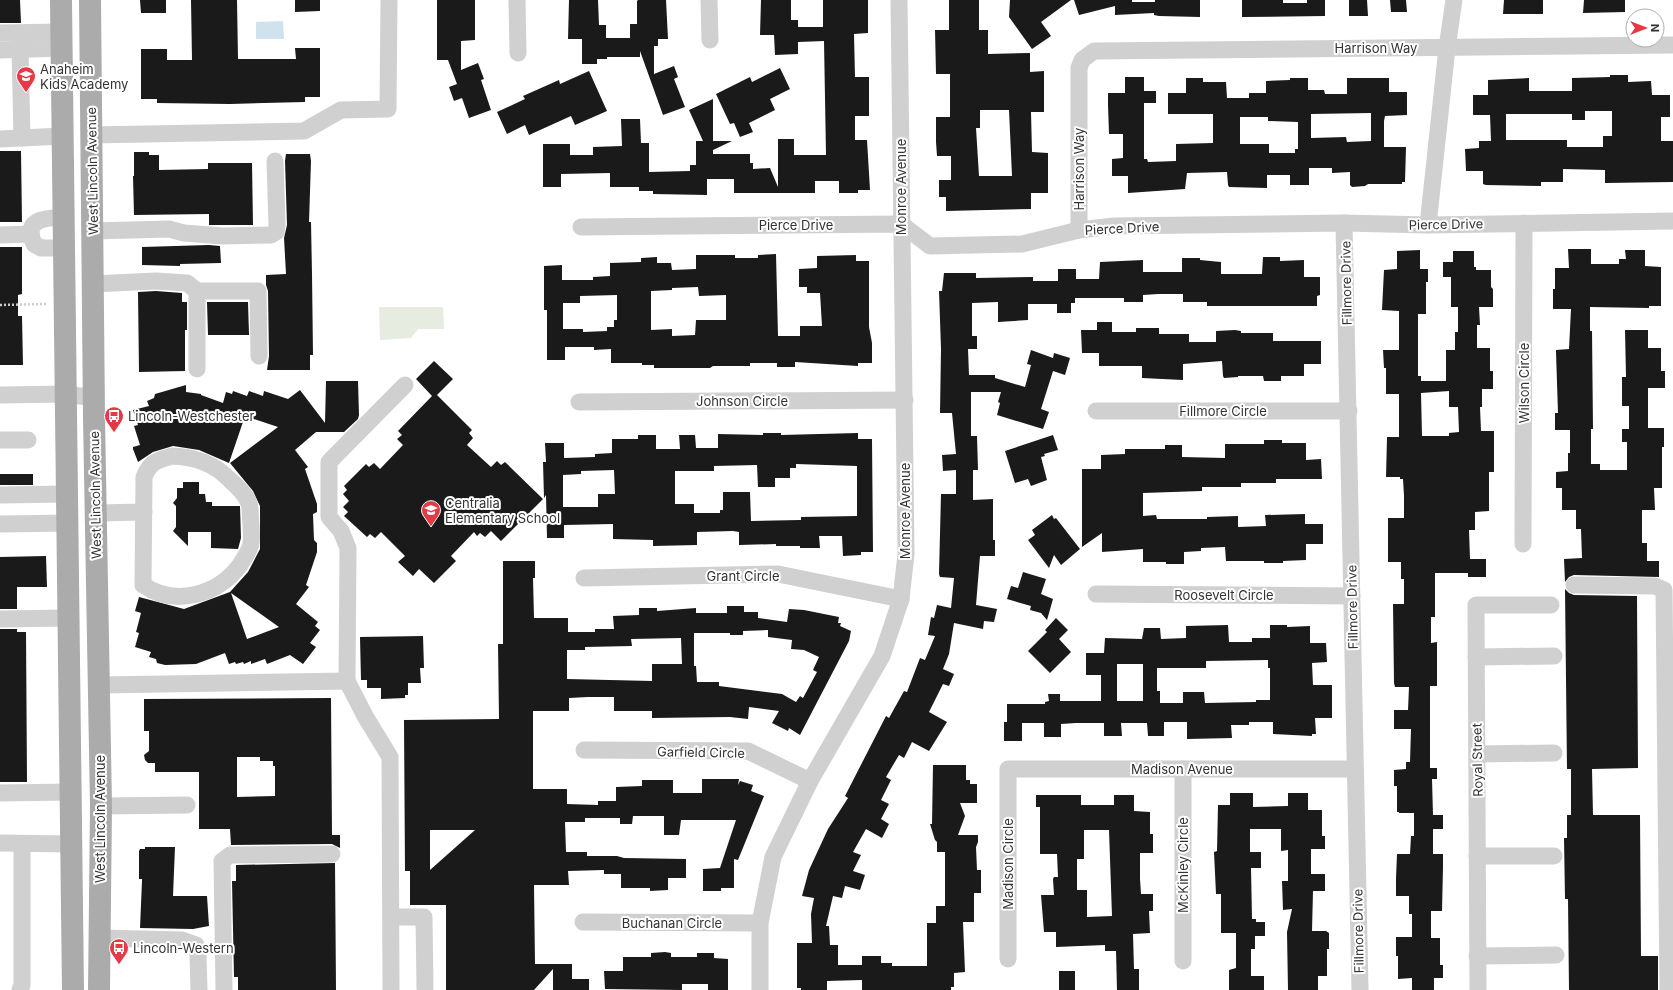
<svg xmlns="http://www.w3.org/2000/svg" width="1673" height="990" font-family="Inter,sans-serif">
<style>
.green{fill:#e6ecdf}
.water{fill:#cfe2ee}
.building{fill:#1a1a1a;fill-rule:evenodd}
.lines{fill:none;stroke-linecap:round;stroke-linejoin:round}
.path{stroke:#cdcdcd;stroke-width:2.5;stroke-dasharray:2 2;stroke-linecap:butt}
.minor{stroke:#d0d0d0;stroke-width:17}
.major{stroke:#ababab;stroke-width:22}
.labels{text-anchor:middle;stroke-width:4;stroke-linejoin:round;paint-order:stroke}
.street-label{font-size:13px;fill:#333;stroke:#fff}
.poi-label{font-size:13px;fill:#333;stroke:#fff;text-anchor:start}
</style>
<rect width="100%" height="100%" fill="#fff"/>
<path class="green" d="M379,307H443L444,329H418L411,338L380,340Z"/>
<path class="water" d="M283,21L284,39H256V22Z"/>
<g class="building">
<path d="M0,0H20L21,23H0Z"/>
<path d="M140,0H166V13H141Z"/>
<path d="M191,0H237L238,59H296L295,48H320V97H305V102L230,104L157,103V99H141V49H167V60H192Z"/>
<path d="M295,0H320V11L295,12Z"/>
<path d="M437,0H475V40L461,41V70L478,63L484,79L481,80L491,110L469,118L462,98L454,101L449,87L457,84L448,60H437Z"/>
<path d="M569,0H598L599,25H606V38H630V24H637V1L638,0H666L668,39H658V46H654V74L674,66L678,77L674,79L685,107L663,115L640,51V57H607V59H597V64H582V39H568Z"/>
<path d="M761,0H791V20H798V27H823V0H868V33L854,34L855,77H869V116H855V140H867L870,190H858V193H839V181H815V193H734V179H707V195L653,194V191H639V187H610V173L561,174V187H543V144H570V155H593V147L622,146L621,119H640L641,143H649V172L690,171V165H696V141H703L689,110L713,99V141H732L713,150V154H750V163H753V169L770,168L778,187V139H794V155H826L824,41L798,42V54L775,55L774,35H760Z"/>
<path d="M949,0H979V30H988V54L1030,53V72L1044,71V112H1031L1032,152L1048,153V193H1031V209L946,211V197H939V180H951V156H937L936,142V117H950V74H936L935,30H949ZM980,110H1009L1012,176H979L976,128H980Z"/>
<path d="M1010,0H1071L1041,22L1051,36L1032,49L1009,17Z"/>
<path d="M1074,0H1132V2H1155V0H1200V17L1159,16L1154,15V13L1115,15V6L1079,15Z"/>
<path d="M1242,0H1283V3H1307V0H1325V16L1242,17Z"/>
<path d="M1349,0H1367L1368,16H1349Z"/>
<path d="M1390,0H1406L1407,12H1391Z"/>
<path d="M1504,0H1543V14H1503Z"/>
<path d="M1584,0H1625V12L1583,13Z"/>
<path d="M780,68L790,89L770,99L775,110L749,123L753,132L740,137L734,123L730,124L716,94L750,77L752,82Z"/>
<path d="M589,71L607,111L575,125L571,116L529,135L525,125L507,134L497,112L525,99L523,96L559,80L560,84Z"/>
<path d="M1610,75H1628V82L1651,81L1652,95H1670V117H1661V141H1673V182L1605,183V170L1563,169V182H1541V186L1486,185L1483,184V171H1466L1465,149L1479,148V141H1491L1490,115H1473V95H1488V80L1529,78V91H1572V78L1610,77ZM1585,111H1612V136H1603V147H1567V140H1506V114H1572V120H1585Z"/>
<path d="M1125,77H1144V91H1156V103H1144V159H1147L1148,162L1176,161V144L1213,143V114H1168V93H1186V78H1203V82H1226L1227,98H1249V93H1266V81L1290,80V78H1308V90H1324L1325,94H1347V78H1389V92H1407V115L1385,116L1384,121V147H1406L1405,182H1402V184H1368L1365,186L1352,187L1350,185V172L1332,173V168H1309V185H1290V175H1267V188L1229,187L1228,185L1227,172L1187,173L1185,189L1128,193V176H1112V159L1123,158V134H1109L1108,105V93H1125ZM1371,113V141L1347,142L1346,137L1311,138V114ZM1240,117H1268V121L1298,122V149H1295V153H1269V144H1240Z"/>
<path d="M0,151H21L22,222H0Z"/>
<path d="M134,152H149V155H159V170L208,169V163H252L253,225H209V214L134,215L133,176H134Z"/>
<path d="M286,154H310L311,161L309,222H311L312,274L313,355H310V370H267L269,356L268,291L266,285V275L286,274L284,238L287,225L285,161Z"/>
<path d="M209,245L220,246L221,263L180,264V266L142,265V247Z"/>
<path d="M0,247H22V294L18,295V316H22L23,365H0Z"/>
<path d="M1568,249H1591V264H1619V259H1626L1625,250H1645V266L1661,267V306H1649V308L1590,307V331H1592L1593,429H1591V464H1600V470H1627V442H1622V429H1629V406H1622V377H1626L1625,330H1648V348H1661V371H1665V388H1648V428H1664V447H1662V488H1654L1655,510H1642V543H1647V561H1659V577L1574,575L1569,577L1565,582L1564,559L1582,558L1581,529H1576V510H1562V488H1556V472L1568,471V453H1570V430H1555V413H1558L1556,352V350L1569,349L1571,309H1553V289H1555V268H1569Z"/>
<path d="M1420,250V269H1428V282H1426V314H1418V376H1421V381H1446V350H1455V332H1458V307H1451V277H1443V262H1453V251H1474V267H1476V270H1491V287L1493,289V307H1479L1480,325H1477V348H1490V371H1493V389H1482V407H1480L1481,431H1494V472H1489V511L1475,512V530H1469L1470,559H1486V577H1468V573H1435V617H1431V643L1437,642V686H1430V768H1437V779H1432L1433,815H1443V829H1433V854H1443V867L1442,911H1431V938H1440V965H1443V978H1434V990H1412V978L1398,979V956H1396V937H1412V914H1409V896H1396V878L1397,854H1410L1411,836H1414V813H1399V812H1397V786H1394V770L1406,769V762H1410L1411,729H1394V710H1408L1409,687H1395L1394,683L1393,604H1404V579H1401V562H1388V518H1404V496L1403,479H1400V477H1386L1387,437H1399V394H1386V368H1384L1383,350H1399V311L1382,310L1384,270L1397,269V251ZM1449,391V407H1458L1459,432L1449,433V436H1422L1421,393Z"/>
<path d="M776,254L778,336H800V326H822L820,293H807V287H799V269L817,268V256L856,255V261H869V327L872,343V363H858V366L795,362V367H777V363H750V366H713L710,368H654V365H642V363H611V349L594,350V347H565V360H547V310H544V266L562,265V280H593V277L610,276V263L641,262V258L657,257V263H671L672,270L696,269V255H735V258H758V255ZM698,287L699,296L726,295V320H696L695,335L672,336V329L651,330V291L672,290V288ZM617,295V320H614V327H607V331L583,332V329H563V303H580V296Z"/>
<path d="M1263,257H1280V261L1304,260V277H1320V295L1317,296V306H1207V302H1183V294H1158L1143,295V302H1124V298H1075V303H1071V313H1057V304H1028V320L998,322V302L972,303V336H977V349H968L969,375H995V378L1025,387L1031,365L1027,364L1031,350L1053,358L1054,353L1070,358L1065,375L1053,371L1041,409L1049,412L1043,429L997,415L1000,403L998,402L1001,392H971V436H977L978,470H973V500L993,499V540H995V556H980L976,605L997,609L994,622L984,621L983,629L954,623L949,654L943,669L954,674L949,686L943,684L929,712L947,722L929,751L912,742L904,758L899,755L886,777L891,780L881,800L889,804L881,819L889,824L882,838L866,829L853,852L861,855L853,871L865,875L860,890L845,886L842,898L833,896L826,926H829L830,945H838V965H862V956H881V963H892V966H927V923H936V906H945V852H937V842L935,840L930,824H932L933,765H966V780H970V784H977V803H960L965,816L958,835H978V842L976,847L977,870H981V893H974V922H963L965,972L954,973V987H951V990H862V980L827,981V990H801V988H797V943H812L811,914L814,898L802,896L809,870L828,829L848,798L845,796L886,716L889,718L904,691L907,692L920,658L925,660L935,636L928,635L931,617L934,618L937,605L951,608L954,578L940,577L939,574L941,494H956V470L943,471L942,455L956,454L952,413H940L941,349L939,291H942L944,273H976V278L1033,277V281H1058V269H1076V279H1099L1100,262L1143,260V272H1182V258H1200V260L1221,262V274H1262Z"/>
<path d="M156,291L182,293V302H187V330H185V371L139,372L138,292Z"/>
<path d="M207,302H248L249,335H208Z"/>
<path d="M1097,322H1112V332H1136V328H1159V334H1189V342H1216V331L1235,330L1241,331V333H1273V341H1321V364H1304V376H1281V381H1264L1263,376H1238V377L1224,378L1223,376L1222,361L1183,364V380L1142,378V366H1099V353H1082L1081,330H1097Z"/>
<path d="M434,361L453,379L437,395L472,430L469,433L473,438L467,445L491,467L497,461L501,465L505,462L543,499L501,541L491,531L485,537L480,533L477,536L474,532L451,556L456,561L434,583L419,569L413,576L398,562L405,556L381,532L375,538L370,534L367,537L344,516L348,512L343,507L349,501L343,494L347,490L344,486L366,464L369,467L374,463L380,469L403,445L397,439L402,435L398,431L432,396L416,379Z"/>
<path d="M326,381H358L359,415L358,419L344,432H316L295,450L308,467L305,469L317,504V512L313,514L314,540L317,543V552L306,585L309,587L296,604L318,622L315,626L320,630L310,643L316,647L303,664L290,655L267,664L265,659L251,664V661L244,664L243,662L236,664L235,662L229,664L225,653L196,664L165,665L157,663L156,659L149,657L151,652L135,647L139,633L136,632L141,613L135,611L139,597L184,609L230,592L248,572L260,549V506L253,491L230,463L278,427L245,416L229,463L199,450L173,446L153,452L138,462L133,449V447L140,445L134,426L138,425L133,410L149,406L147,401L154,398L155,394L186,385V392L201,394V395L223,403L226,392L232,394L233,391L247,396L249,391L263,396L264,391L288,399L300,390L325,423ZM231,593L279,627L247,639Z"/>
<path d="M763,433H781V435L858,433V439H872L873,552H861V555L843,556L842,536H819L820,548H800V546H776V544L739,545V532L733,531L697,532V545L653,546V540L613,539V524L564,525V538H547L546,495L544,498L543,462H546L545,443H564V458L595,457V454L612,453V439H638V435H656V449H680L679,435H695L696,448H718V434L763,435ZM796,464L857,466V516L801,517V520L751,521L750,492H723V510H720V513H694V504H675V471H714V466L757,465L758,487H775V478H790V468H796ZM614,470L615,494H598V507H563V475L581,474V471Z"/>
<path d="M1053,435L1058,450L1044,454L1045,456L1041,457L1047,480L1031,486L1028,479L1015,483L1005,451Z"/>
<path d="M1264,440H1282V443H1306V460L1321,459L1322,479H1276V483H1241V487H1202V491L1143,493V516L1156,515L1157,519H1207V517L1238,516V527L1266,526L1265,515L1305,514V524H1323V544H1306V560L1283,561V563H1264V561H1226L1225,547L1201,548V551L1184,552V564H1166V562H1143V549L1102,552V533L1082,547V469H1101V455L1125,454V449H1165V445H1182V457L1225,458V444H1264Z"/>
<rect x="0" y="474" width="33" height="11"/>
<path d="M183,482H199V494H205L206,502H212V506H240L241,538L238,549L211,548V532H188V546L173,531L176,527V506L173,503L177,498V488H183Z"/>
<path d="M1052,515L1054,519L1056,518L1080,549L1061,565L1054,555L1049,568L1028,540L1035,535L1032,530Z"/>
<path d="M46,556L47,587H17V609H0V557Z"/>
<path d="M503,561H535V578H533L534,618H568V632H595V629H614L613,616L639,615V608H657V611L696,608V613H727V606H744V612H758V618L787,622L789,609L804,610L839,617L838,623H841L840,626L851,631L849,641L800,735L789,728L788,731L772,723L779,711L749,707L748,719L730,717L652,718V711H614V697H588L569,698V711H533V789H567V804L598,805V801H616V787L642,786V780H673V793H702V779H739L738,785L740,781L753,785L751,791L764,796L738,860L734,859V888H721V891H703V869L720,868L736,820H681L679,835H664V816H633L632,824H620V818H585V822H565L566,852H587V856H617L624,858L686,859V878H668V890L650,891V888H621V874H604V870L568,871L569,885H534L535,964H572V979H589V990H553V969L534,990H446V905H410V871H405L404,720L499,719L498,644H503ZM768,630V637L792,640L791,649L804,650L819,657L813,670L817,672L803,698L800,696L796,702L782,694L719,686V682H697L696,666H694V633H730V635H743V631ZM681,638L682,664H652V681L567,679V650H585V647L632,646L631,639ZM430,830H475L430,870Z"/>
<path d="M1023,572L1046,579L1041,594L1053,599L1047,620L1041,613L1030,610L1031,606L1007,599L1011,586L1018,588Z"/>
<path d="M1565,589L1569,593L1574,595L1637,596L1638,768L1592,769L1593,815H1640L1641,956H1658V990H1569L1568,899H1565L1564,838H1567V815H1571V769H1567Z"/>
<path d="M1056,618L1068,630L1059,639L1071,652L1050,673L1028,651L1047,632L1045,630Z"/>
<path d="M1228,625L1229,642H1252V638H1270V625H1287V627L1310,626V643H1326L1327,662L1312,663L1313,685H1332V718H1315L1316,734H1312V736L1273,734V722H1249V725H1231L1232,738L1187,739V722H1164V736H1148L1147,723H1121L1122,736H1104V723H1076L1061,724V737H1044V723H1022V741H1004V722H1007V704H1045V702L1049,701L1048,694H1060V701H1101V675H1086V653H1104L1105,638L1142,639L1144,628H1160L1161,639L1186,638V626ZM1268,660V668H1270V700H1256V702L1205,703L1204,692H1183V703H1160V691H1157V668H1206V661ZM1117,664H1143V701H1117Z"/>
<path d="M0,629H17V632H26L27,782H0Z"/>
<path d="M423,636L424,668H420L421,683H408V695H405V698L381,699V688H367V680H361L360,637Z"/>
<path d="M331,698L332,835H340V848L332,844L231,845L230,829H199V772H155V763H148L145,760L144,755L149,751V731H144V699ZM237,757H260V761H273V766H275V796L237,797Z"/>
<path d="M1230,793H1253V807L1288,806V793H1308V810H1322V836H1325V849H1311V874H1325V891H1313L1312,931H1326L1329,933V949H1327V976H1318V990H1288L1287,932L1292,909L1283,910L1282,881H1288V850L1281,851V829H1250V852H1261V868H1251L1252,919H1256V922H1265V936H1255V949H1251V976H1264V990H1229V970L1236,968V933H1221V894H1216L1214,852L1217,851L1218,805H1230Z"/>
<path d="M1036,795H1081V805H1114V795H1134V811L1150,812V834H1153V853H1140V879L1141,894H1153V911H1149L1150,933L1133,934L1134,969H1139V990H1117L1116,951H1105V945L1056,947V932H1044L1041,895H1054L1053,879L1054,877H1058L1057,854H1040V807H1036ZM1084,830H1109L1112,916L1087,917V890H1077V859H1084Z"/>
<path d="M145,847H175L173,896H207L209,926L193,929L140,928L142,881V879H139V851L140,849H145Z"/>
<path d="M335,863L336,990H238V977H234L232,881H236V865Z"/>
<path d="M665,952L671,953V957H697V953H714V958L728,959V990H708V984H682V990L605,989L604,971H623V957H651V953Z"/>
<rect x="1059" y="971" width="16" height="19"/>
</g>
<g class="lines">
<path class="path" d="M0,305L46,304"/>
<g class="minor">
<path d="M517,0L518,53"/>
<path d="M709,0L710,40"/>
<path d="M0,33L61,32"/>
<path d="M20,49L22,138"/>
<path d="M0,50L62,48"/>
<path d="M91,135L304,131L341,110L388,109L389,0"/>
<path d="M0,139L63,136"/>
<path d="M64,217C46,218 23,218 34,244L41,248H65"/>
<path d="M1344,223L1360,990"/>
<path d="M1428,225L1447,48L1454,0"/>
<path d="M581,227L901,224L930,246L1022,244L1079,230L1114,226L1344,223L1428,225L1673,221"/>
<path d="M1079,230V68L1082,60L1094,51L1673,45"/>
<path d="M93,231L169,229L184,233L223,236L271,235L276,232L277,225L275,161"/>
<path d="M1,235L31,234"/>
<path d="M92,284L156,281L187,283L197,291H258L259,356"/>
<path d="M197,369V291"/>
<path d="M0,395L66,394L94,398"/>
<path d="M579,402L905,400"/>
<path d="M1096,411H1349"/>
<path d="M0,440H28"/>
<path d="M172,456C195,457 214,463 230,480C237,486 245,494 249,503C251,509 250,518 251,525C251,530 252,538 251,543C250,551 244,558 240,565C218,595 175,607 143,585L144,477C151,461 156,461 172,456Z"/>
<path d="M0,495L68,494"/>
<path d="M96,513L144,512"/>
<path d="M0,524L68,523"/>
<path d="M1523,544L1524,223"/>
<path d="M584,578L778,574L901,599"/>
<path d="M1574,585L1655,586L1664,590L1668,990"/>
<path d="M1096,594L1352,596"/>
<path d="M0,619L69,618"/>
<path d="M1476,657L1554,656"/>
<path d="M347,681L348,548L341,531L329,517V462L405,385"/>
<path d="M100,685L347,681L365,716L390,757L391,990"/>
<path d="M584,750L748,751L810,781"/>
<path d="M1477,754L1554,753"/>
<path d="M1183,769V961"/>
<path d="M0,793L71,792"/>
<path d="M101,806L187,805"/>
<path d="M0,843L72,844"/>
<path d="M1477,856H1554"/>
<path d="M391,917H424L425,988"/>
<path d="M583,922L760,923"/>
<path d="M100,938L182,940L196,945L198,956L199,990"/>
<path d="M1477,956L1556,955"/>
<path d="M1008,959V769H1355"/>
<path d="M20,990L22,985V844"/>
<path d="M224,990L222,861L230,855L332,854"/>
<path d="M760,990V923L773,857L810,781L882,656L901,599L906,554L899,0"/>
<path d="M1478,990L1476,605H1551"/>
</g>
<g class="major">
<path d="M61,0L73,990"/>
<path d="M90,0L94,417L101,806L99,990"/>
</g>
</g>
<defs>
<g id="school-pin" transform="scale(1)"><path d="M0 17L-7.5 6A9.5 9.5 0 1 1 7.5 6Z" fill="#e63946" stroke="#fff"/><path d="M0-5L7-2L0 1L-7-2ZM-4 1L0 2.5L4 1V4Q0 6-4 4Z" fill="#fff"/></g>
<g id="bus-pin" transform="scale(1)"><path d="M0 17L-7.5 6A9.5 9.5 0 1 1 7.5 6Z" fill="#e63946" stroke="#fff"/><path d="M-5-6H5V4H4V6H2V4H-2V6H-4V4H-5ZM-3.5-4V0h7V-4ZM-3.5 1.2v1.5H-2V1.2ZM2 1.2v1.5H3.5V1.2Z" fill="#fff"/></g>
</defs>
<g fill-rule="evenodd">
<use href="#school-pin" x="26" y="76"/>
<use href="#bus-pin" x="114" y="416"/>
<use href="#school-pin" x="431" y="510"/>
<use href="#bus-pin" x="119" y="948"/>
</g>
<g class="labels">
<g class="street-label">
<text x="1376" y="53">Harrison Way</text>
<text transform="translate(1079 169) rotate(-90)" y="5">Harrison Way</text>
<text transform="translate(92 171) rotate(-91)" y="5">West Lincoln Avenue</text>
<text transform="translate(901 187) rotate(-90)" y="5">Monroe Avenue</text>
<text transform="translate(1446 224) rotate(-1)" y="5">Pierce Drive</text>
<text x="796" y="230">Pierce Drive</text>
<text transform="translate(1122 228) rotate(-3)" y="5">Pierce Drive</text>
<text transform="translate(1346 283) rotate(-91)" y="5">Fillmore Drive</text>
<text transform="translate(1524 383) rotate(-90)" y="5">Wilson Circle</text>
<text x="742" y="406">Johnson Circle</text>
<text x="1223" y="416">Fillmore Circle</text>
<text transform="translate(95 495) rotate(-91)" y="5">West Lincoln Avenue</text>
<text transform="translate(905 511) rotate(-90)" y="5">Monroe Avenue</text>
<text x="743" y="581">Grant Circle</text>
<text x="1224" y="600">Roosevelt Circle</text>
<text transform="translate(1352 607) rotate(-91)" y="5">Fillmore Drive</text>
<text transform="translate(701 752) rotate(1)" y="5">Garfield Circle</text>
<text transform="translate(1477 760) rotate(-91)" y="5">Royal Street</text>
<text x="1182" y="774">Madison Avenue</text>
<text transform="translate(100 819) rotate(-90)" y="5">West Lincoln Avenue</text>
<text transform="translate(1008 864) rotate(-90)" y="5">Madison Circle</text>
<text transform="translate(1183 865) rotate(-90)" y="5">McKinley Circle</text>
<text x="672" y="928">Buchanan Circle</text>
<text transform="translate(1358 931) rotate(-91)" y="5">Fillmore Drive</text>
</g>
<g class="poi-label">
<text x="40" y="74">Anaheim<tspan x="40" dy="15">Kids Academy</tspan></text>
<text x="128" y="421">Lincoln-Westchester</text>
<text x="445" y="508">Centralia<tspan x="445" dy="15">Elementary School</tspan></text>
<text x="133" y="953">Lincoln-Western</text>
</g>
</g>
<g transform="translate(1645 28) rotate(90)"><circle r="19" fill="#ffffff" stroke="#adadad"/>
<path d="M0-3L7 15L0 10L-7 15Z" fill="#e63946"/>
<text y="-6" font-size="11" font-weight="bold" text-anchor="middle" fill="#333333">N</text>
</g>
</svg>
